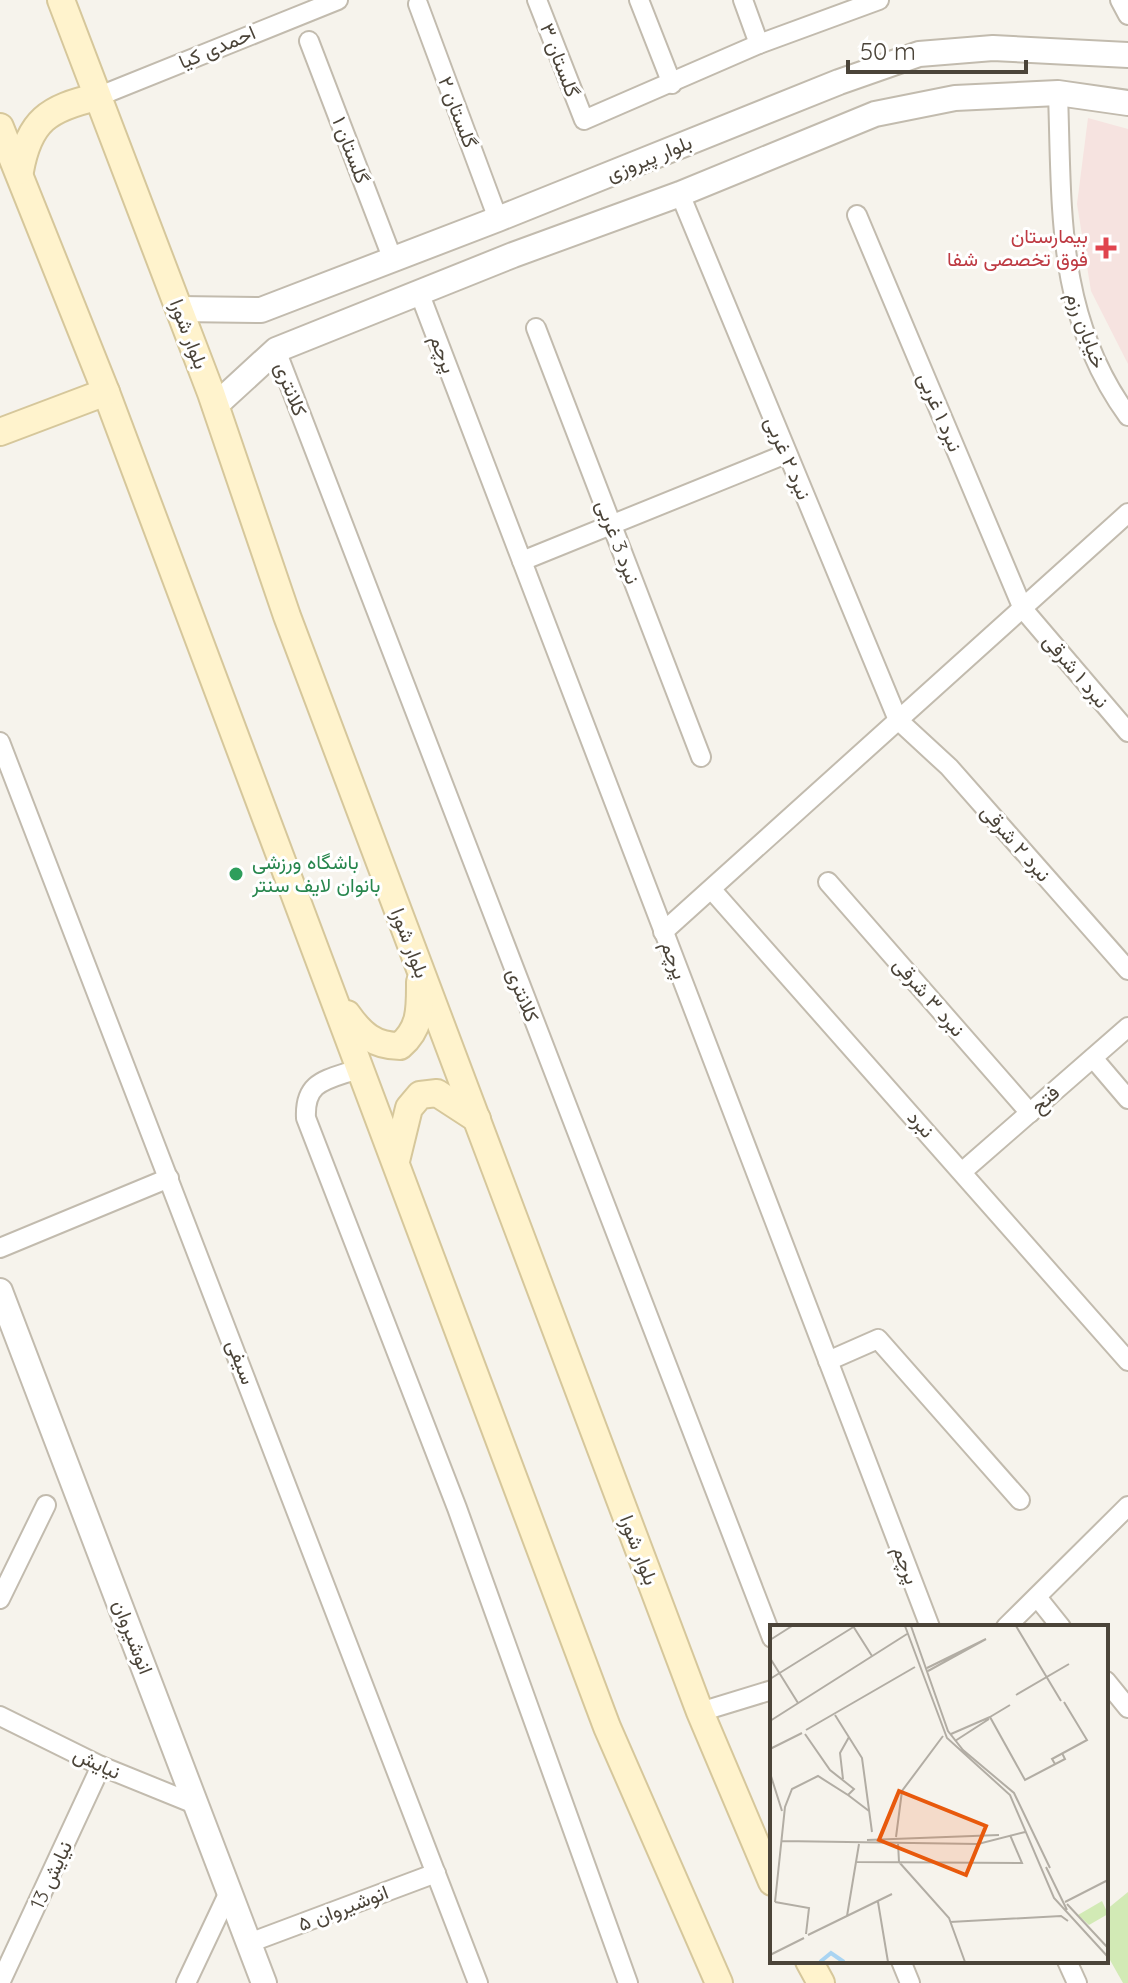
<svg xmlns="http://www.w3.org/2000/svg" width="1128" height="1983" font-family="Quicksand,Vazirmatn,sans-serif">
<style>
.medical{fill:#f6e3e0}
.green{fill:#d2eab5}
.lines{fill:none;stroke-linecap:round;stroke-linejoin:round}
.minor-casing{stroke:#c2bbae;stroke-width:22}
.tertiary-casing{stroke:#c2bbae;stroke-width:28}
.secondary-casing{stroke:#d6c79b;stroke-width:30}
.minor{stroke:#fff;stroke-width:18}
.tertiary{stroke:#fff;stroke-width:24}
.secondary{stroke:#fff3cd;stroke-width:26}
.health-dot{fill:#e0444e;stroke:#fff;stroke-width:3}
.leisure-dot{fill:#2e9e5b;stroke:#fff;stroke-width:3}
.labels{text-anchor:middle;stroke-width:6;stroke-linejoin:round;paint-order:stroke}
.street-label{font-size:20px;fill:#4b4439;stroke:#fff}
.health-label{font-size:20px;fill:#be3a42;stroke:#fff;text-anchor:end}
.leisure-label{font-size:20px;fill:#27864d;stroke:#fff;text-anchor:start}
.inset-river{fill:none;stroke:#a9d4f2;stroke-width:4}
.inset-road{fill:none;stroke:#b2ada4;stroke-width:2}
.view{fill:#e8590c;fill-opacity:0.15;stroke:#e8590c;stroke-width:4}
.inset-edge{fill:none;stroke:#4b4439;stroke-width:4}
</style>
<rect width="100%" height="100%" fill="#f6f3ec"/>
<path class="medical" d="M1088,118L1128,129V364L1091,291L1077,204Z"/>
<path class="green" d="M1128,1892V1983H1123L1106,1953V1910Z"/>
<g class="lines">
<g class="minor-casing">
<g id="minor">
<path d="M537,0L584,120L759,44L879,0"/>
<path d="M639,0L672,84"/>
<path d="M743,0L759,44"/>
<path d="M1120,0L1128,15"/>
<path d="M418,4L498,219"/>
<path d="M309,41L393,260"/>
<path d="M1058,93C1062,210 1056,317 1128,416"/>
<path d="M97,97L338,0"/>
<path d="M680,194L898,720L949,767L1128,970"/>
<path d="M857,215L1023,609L1128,732"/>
<path d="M419,292L930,1627"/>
<path d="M536,328L701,757"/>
<path d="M276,350L772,1638"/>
<path d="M522,561L786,454"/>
<path d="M0,742L478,1983"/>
<path d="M828,882L1030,1113"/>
<path d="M712,890L1128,1361"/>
<path d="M663,932L1128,513"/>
<path d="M1093,1058L1128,1099"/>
<path d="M360,1068C329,1080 304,1079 306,1118L457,1508L628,1983"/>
<path d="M963,1171L1128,1027"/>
<path d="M0,1248L169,1178"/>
<path d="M828,1361L878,1339L1020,1500"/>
<path d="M1037,1597L1061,1627"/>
<path d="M0,1599L46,1505"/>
<path d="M1006,1627L1128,1506"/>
<path d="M1106,1681L1128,1708"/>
<path d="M700,1712L772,1690"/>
<path d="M0,1716L101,1766L197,1805"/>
<path d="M249,1943L436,1873"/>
<path d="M901,1961L910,1983"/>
<path d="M1067,1961L1077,1983"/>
<path d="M0,1983L101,1766"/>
<path d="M186,1983L229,1892"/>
</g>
</g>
<g class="tertiary-casing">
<g id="tertiary">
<path d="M179,309L261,310L498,219L839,82L919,54L993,48L1128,55"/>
<path d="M215,406L276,350L513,255L680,194L875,114L955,98L1058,93L1128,103"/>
<path d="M0,1291L264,1983"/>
</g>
</g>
<g class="secondary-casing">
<g id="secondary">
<path d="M61,0L211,393L287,616L700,1712L772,1882"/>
<path d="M0,127L106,392L607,1727L719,1983"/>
<path d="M20,171C29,121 48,108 97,97"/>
<path d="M0,432L106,392"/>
<path d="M347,1014C361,1034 374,1046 400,1046C421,1028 420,1009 420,982"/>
<path d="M396,1161L409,1108L420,1095L437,1093L477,1119"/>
<path d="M809,1961L821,1983"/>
</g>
</g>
<use href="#minor" class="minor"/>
<use href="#tertiary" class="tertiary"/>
<use href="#secondary" class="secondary"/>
</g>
<path class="health-dot" d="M1102 236h8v8h8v8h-8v8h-8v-8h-8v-8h8z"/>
<circle class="leisure-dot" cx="236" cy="874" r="8"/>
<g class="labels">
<g class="street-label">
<text transform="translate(217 47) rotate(-23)" y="7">احمدی کیا</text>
<text transform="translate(560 60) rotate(69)" y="7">گلستان ۳</text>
<text transform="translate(458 112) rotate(69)" y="7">گلستان ۲</text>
<text transform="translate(351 150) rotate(69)" y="7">گلستان ۱</text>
<text transform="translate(649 158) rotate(-22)" y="7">بلوار پیروزی</text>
<text transform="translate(1086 330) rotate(70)" y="7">خیابان رزم</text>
<text transform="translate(189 334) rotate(69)" y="7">بلوار شورا</text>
<text transform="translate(443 354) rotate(69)" y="7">پرچم</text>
<text transform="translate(291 389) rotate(69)" y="7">کلانتری</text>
<text transform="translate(940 412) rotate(67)" y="7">نبرد ۱ غربی</text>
<text transform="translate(788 458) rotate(67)" y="7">نبرد ۲ غربی</text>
<text transform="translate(618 542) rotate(69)" y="7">نبرد 3 غربی</text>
<text transform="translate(1076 671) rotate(50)" y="7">نبرد ۱ شرقی</text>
<text transform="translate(1016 843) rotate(49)" y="7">نبرد ۲ شرقی</text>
<text transform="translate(410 943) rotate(69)" y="7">بلوار شورا</text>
<text transform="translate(674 960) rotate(69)" y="7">پرچم</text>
<text transform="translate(523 995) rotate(69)" y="7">کلانتری</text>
<text transform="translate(929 997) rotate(49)" y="7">نبرد ۳ شرقی</text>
<text transform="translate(1045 1099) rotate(-41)" y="7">فتح</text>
<text transform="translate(921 1124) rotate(48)" y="7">نبرد</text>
<text transform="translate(241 1362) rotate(69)" y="7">سیفی</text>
<text transform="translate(639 1550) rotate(69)" y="7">بلوار شورا</text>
<text transform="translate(906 1565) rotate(69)" y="7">پرچم</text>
<text transform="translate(133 1637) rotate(69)" y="7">انوشیروان</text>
<text transform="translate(97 1763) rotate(25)" y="7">نیایش</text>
<text transform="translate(51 1875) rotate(-65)" y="7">نیایش 13</text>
<text transform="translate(343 1908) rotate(-21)" y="7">انوشیروان ۵</text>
</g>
<g class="health-label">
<text x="1088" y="243">بیمارستان<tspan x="1088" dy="23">فوق تخصصی شفا</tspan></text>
</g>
<g class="leisure-label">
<text x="252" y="869">باشگاه ورزشی<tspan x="252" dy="23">بانوان لایف سنتر</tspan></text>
</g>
</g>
<g transform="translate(770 1625)">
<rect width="338" height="338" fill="#f6f3ec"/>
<path d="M332,276L338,289L319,300L308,290Z" fill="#d2eab5"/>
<path class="inset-river" d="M50,337L61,328L74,337"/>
<path class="inset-road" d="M83,1L102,31M135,1L177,113L240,170L284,273L338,332M141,1L178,106L193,125L244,168L280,243M246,1L291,76M0,15L22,1M0,33L28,78M157,43L216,14L158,46M0,54L85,1M246,70L299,39M240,80L220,92L255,155L295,134L292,128M22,82L137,9M65,90L92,133L102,207M0,96L22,82M36,105L145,42M181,109L220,92M185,116L219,94M0,124L32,108M285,139L282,134L317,115L294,77M0,148L12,186M73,154L70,128L79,112M78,170L99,186M126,212L132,166L173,111M97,215L229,210M12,216L208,219L255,207M128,218L129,237L179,293L195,337M87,237L252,238L240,210M276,242L297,285M5,277L15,182L22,164L48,151L78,170L84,164L60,145L35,109M5,277L39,283L36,309M108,277L118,337M295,277L338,255M297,279L338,323M77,291L89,219M180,297L291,291L298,296M38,310L122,269M0,330L34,313"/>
<path class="view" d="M129,166L216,201L196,250L109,215Z"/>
<rect width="338" height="338" class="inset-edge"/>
</g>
<path d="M848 60v12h178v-12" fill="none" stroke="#4b4439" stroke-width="4"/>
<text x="860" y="60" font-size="24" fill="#4b4439" stroke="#ffffff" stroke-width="6" paint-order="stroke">50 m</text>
</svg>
